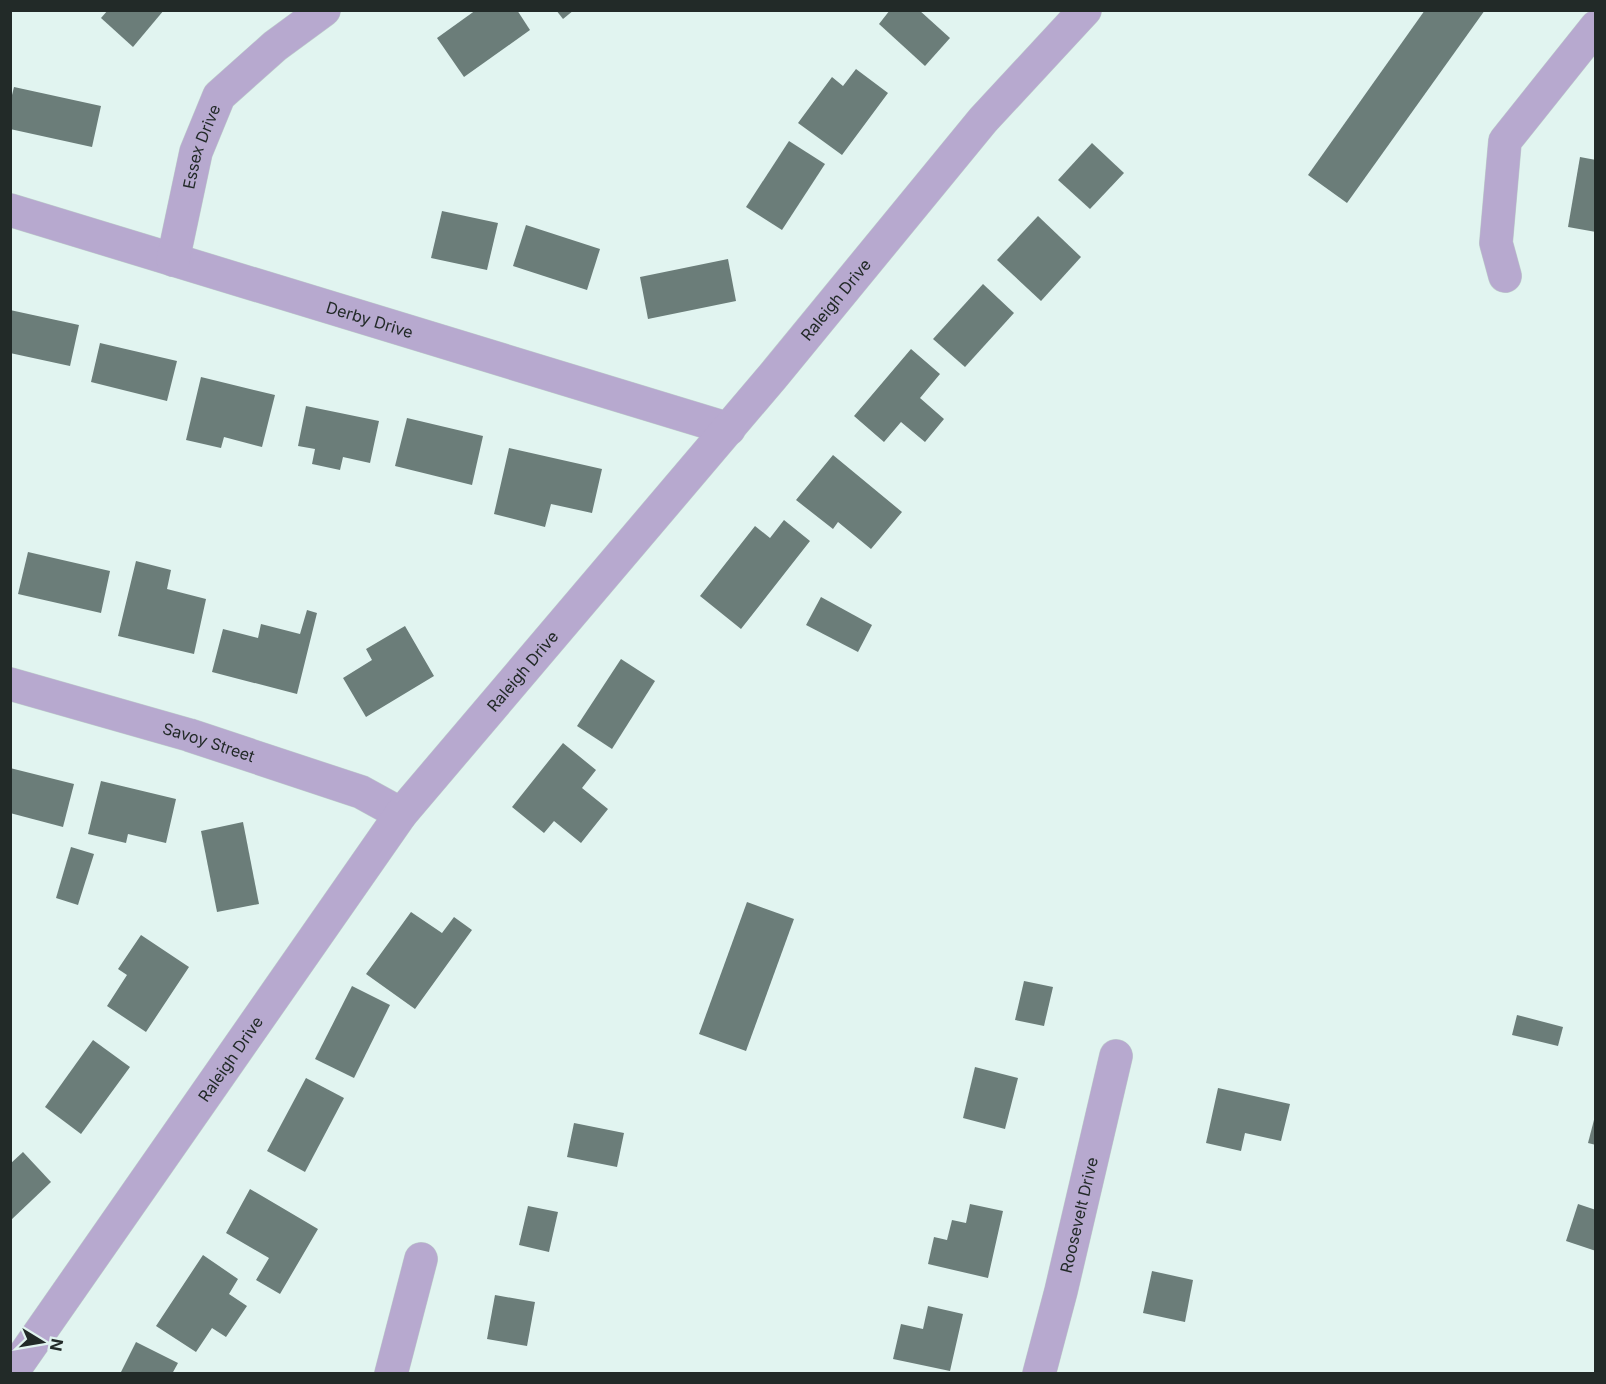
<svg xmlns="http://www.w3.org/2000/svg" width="1606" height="1384" font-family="Inter,sans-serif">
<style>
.building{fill:#6b7d79}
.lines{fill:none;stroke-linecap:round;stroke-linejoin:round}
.minor-casing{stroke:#bfd0cc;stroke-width:34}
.minor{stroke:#b7a9cf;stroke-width:33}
.labels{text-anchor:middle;stroke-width:6;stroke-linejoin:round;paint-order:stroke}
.street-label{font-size:16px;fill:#222a28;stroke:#e1f4f0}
</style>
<rect width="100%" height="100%" fill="#e1f4f0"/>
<g class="building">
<path d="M108,10H164L133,47L101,18Z"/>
<path d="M476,10H517L530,30L464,77L437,38Z"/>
<path d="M556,10H574L563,19Z"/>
<path d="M890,10H919L950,38L925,66L879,24Z"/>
<path d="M1425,10H1485L1347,203L1308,175Z"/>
<path d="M856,69L888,93L842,155L798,123L832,77L843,86Z"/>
<path d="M14,87L101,106L92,147L10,129V103Z"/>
<path d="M789,141L825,164L782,230L746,207Z"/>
<path d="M1092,143L1124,173L1090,209L1058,180Z"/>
<path d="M1580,157L1596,160V232L1568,227Z"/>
<path d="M442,211L498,223L487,270L431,258Z"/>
<path d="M1038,216L1081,257L1041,301L997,260Z"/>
<path d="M526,225L600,249L587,290L513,266Z"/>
<path d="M728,259L736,301L648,319L640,277Z"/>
<path d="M983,284L1014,313L965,367L933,339Z"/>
<path d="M10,310L79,325L70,366L10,353Z"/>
<path d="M100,343L177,361L167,401L91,382Z"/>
<path d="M911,349L940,374L920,398L944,419L925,442L901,422L884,442L854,416Z"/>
<path d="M201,377L275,395L262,447L224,437L221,448L186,440Z"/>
<path d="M306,406L379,421L370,463L343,457L340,470L312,464L315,449L298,446Z"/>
<path d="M407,418L483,436L472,485L395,466Z"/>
<path d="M509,448L602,469L592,513L551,504L545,527L494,514Z"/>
<path d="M833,455L902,512L871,549L838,522L833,529L796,500Z"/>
<path d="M784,520L810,541L741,629L700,596L755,526L770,538Z"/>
<path d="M28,552L110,571L101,613L18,594Z"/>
<path d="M136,561L171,570L167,589L206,599L194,654L118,636Z"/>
<path d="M821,597L872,625L858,652L806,625Z"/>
<path d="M307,610L317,613L297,694L212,672L223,629L258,638L261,624L300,634Z"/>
<path d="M405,626L434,676L366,717L343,678L372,660L366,649Z"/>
<path d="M621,659L655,681L612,749L577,726Z"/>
<path d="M563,743L596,770L582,788L608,809L581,843L554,821L544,833L512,807Z"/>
<path d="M10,768L74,784L63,827L10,813Z"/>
<path d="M101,781L176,799L166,843L128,834L126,843L88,834Z"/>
<path d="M243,822L259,904L217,912L201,831Z"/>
<path d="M71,847L94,854L78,905L56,898Z"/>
<path d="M747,902L794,919L746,1051L699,1034Z"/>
<path d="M411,912L442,933L454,917L472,930L415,1009L366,974Z"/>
<path d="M141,935L189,967L146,1032L107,1006L127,975L118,969Z"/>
<path d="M1024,981L1053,987L1044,1026L1015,1020Z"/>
<path d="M352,986L390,1005L354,1078L315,1059Z"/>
<path d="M1517,1015L1563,1027L1558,1046L1512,1035Z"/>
<path d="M93,1040L130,1067L81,1134L45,1107Z"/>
<path d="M975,1067L1018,1078L1005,1129L963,1118Z"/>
<path d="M306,1078L344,1098L305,1172L267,1151Z"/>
<path d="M1218,1088L1290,1104L1281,1141L1245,1133L1241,1151L1206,1143Z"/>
<path d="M1595,1116H1596V1145L1588,1143Z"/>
<path d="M574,1123L624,1133L617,1167L567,1157Z"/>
<path d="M23,1152L51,1182L10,1221V1164Z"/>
<path d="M250,1189L318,1229L280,1294L256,1280L269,1258L226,1233Z"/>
<path d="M970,1204L1003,1211L988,1278L928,1264L934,1237L947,1240L952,1220L966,1223Z"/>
<path d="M1578,1204L1596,1210V1251L1566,1241Z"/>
<path d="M528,1206L558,1212L549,1252L519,1245Z"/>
<path d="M203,1255L238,1279L229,1294L247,1306L226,1337L212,1328L196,1352L156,1326Z"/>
<path d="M1152,1271L1193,1280L1185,1322L1143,1313Z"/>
<path d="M495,1295L535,1302L527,1346L487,1339Z"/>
<path d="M928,1306L963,1314L950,1371L893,1359L901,1324L923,1329Z"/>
<path d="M136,1342L178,1363L172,1374H120Z"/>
</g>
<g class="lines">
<g class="minor-casing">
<g id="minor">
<path id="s1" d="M10,210L729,429"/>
<path id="s2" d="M173,260L196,152L219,96L275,46L324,10"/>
<path d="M1505,276L1496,243L1505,141L1596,27"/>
<path id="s3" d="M10,684L189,735L361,792L401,814"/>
<path id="s4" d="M11,1374L401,814L773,376L983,120L1085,10"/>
<path d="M391,1374L421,1259"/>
<path id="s5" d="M1039,1374L1061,1291L1116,1056"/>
</g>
</g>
<use href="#minor" class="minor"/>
</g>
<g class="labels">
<g class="street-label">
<text dy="6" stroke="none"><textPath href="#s2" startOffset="117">Essex Drive</textPath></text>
<text dy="6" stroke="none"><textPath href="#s4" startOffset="1356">Raleigh Drive</textPath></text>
<text dy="6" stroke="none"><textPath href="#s1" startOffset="376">Derby Drive</textPath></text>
<text dy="6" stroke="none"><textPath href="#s4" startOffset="870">Raleigh Drive</textPath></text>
<text dy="6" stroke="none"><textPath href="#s3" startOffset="207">Savoy Street</textPath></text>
<text dy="6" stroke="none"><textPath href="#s4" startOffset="384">Raleigh Drive</textPath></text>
<text dy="6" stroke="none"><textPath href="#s5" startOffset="164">Roosevelt Drive</textPath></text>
</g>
</g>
<rect width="1606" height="1384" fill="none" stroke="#222a28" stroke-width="24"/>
<g transform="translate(42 1342) rotate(101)" stroke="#e1f4f0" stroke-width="4.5" paint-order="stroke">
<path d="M0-4.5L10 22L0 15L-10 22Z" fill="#222a28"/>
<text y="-9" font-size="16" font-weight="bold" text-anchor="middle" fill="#222a28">N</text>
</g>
</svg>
